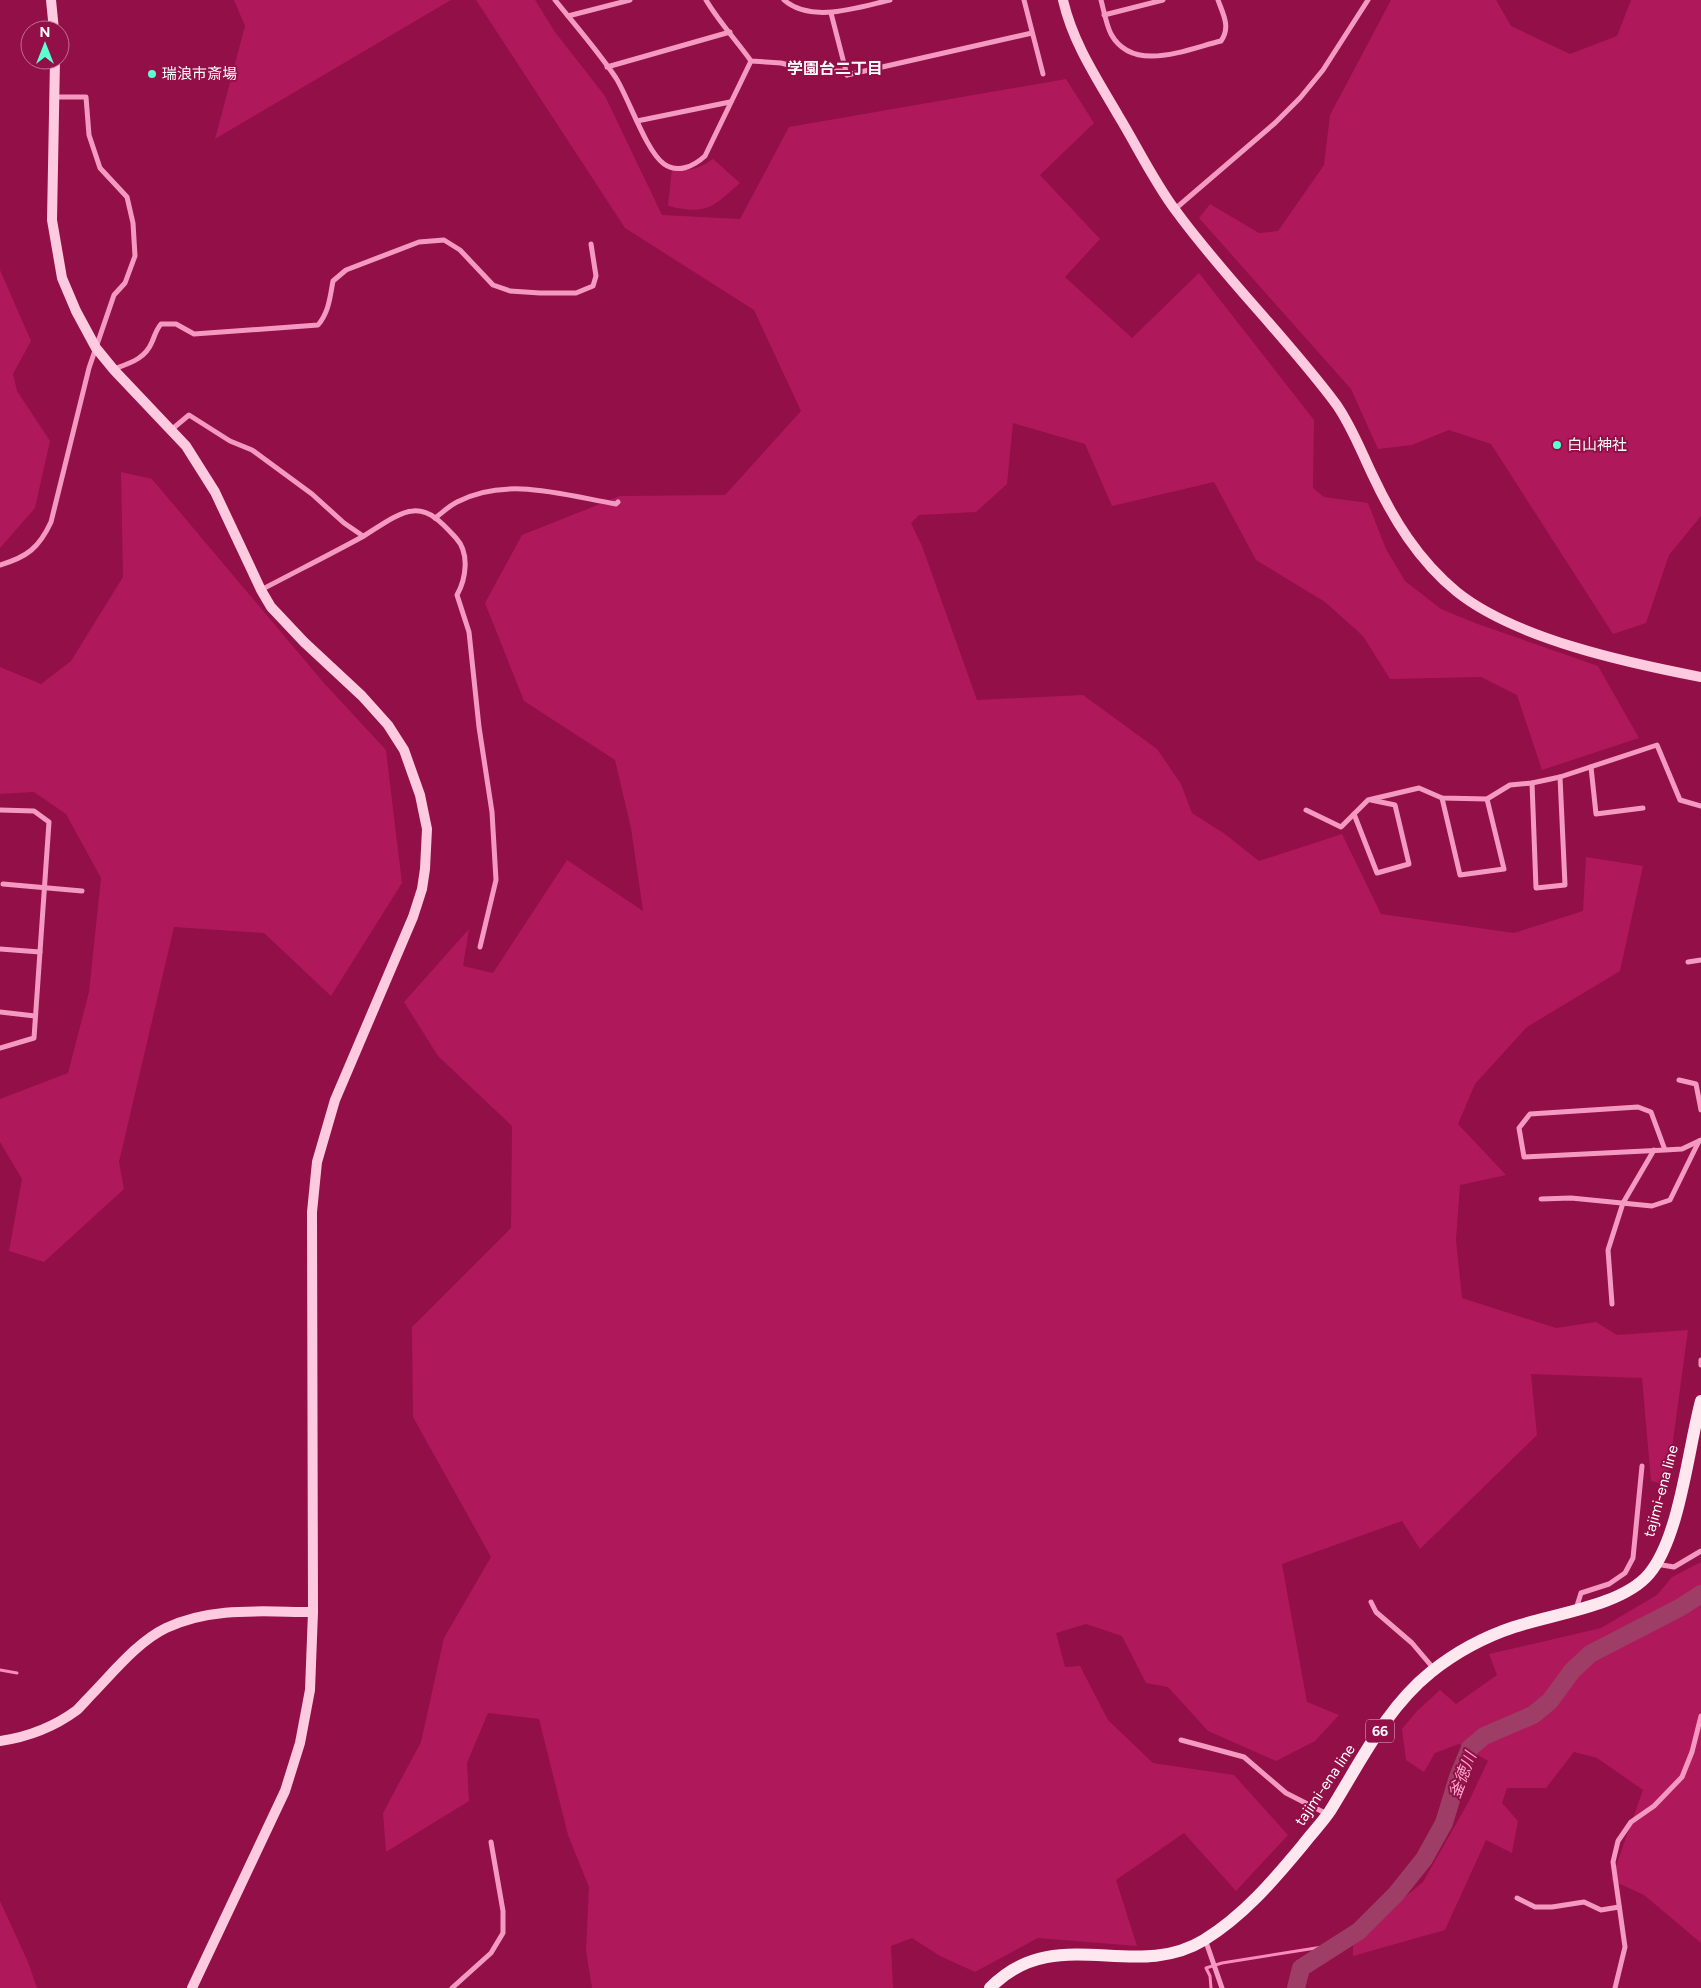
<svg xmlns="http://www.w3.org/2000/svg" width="1701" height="1988" font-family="Figtree,'Noto Sans JP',sans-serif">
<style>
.green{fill:#af195b}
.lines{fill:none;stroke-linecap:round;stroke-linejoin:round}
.stream{stroke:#f88bbc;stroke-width:3}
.river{stroke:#9e3e66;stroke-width:18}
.street{stroke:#f49ac2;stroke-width:5}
.secondary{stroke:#fdcadf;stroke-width:10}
.primary{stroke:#ffe7f0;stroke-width:12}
.poi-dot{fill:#5dffd2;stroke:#920f47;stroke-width:2}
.labels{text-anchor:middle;stroke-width:4;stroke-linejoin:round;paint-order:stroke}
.shield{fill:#920f47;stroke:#deb7c8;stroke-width:1}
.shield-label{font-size:14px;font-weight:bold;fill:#fff}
.poi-label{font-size:15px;fill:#fff;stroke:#920f47;text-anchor:start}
.street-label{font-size:15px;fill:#fff;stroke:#920f47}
.neighbourhood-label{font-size:16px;font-weight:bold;fill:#fff;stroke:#920f47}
.water-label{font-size:16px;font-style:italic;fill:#fba6cc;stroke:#920f47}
</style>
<rect width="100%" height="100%" fill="#920f47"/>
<g class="green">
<path d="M234,0H451L215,139L245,26Z"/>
<path d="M476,0H535L555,32L605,96L662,215L740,219L789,127L1066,79L1094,123L1040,175L1100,239L1065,277L1132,338L1199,273L1314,420L1313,488L1324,497L1368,503L1386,549L1405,581L1441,609L1475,623L1598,666L1639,738L1542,770L1517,695L1481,677L1390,679L1363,636L1325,602L1256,560L1214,482L1112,506L1085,444L1013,423L1007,484L976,512L919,515L911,523L922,546L977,700L1083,695L1157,749L1181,784L1192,813L1225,834L1259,861L1342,834L1381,914L1514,933L1583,911L1586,857L1643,866L1620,971L1527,1027L1475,1084L1458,1124L1506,1175L1460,1185L1456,1240L1462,1298L1556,1328L1596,1322L1617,1335L1688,1330L1667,1485L1651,1481L1642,1378L1531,1374L1537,1435L1420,1549L1402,1521L1282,1564L1307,1702L1339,1715L1315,1741L1276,1761L1208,1731L1168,1687L1146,1683L1122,1636L1086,1624L1056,1633L1065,1667L1080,1666L1108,1720L1153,1763L1234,1775L1288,1835L1236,1891L1184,1833L1116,1880L1137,1946L1038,1938L975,1972L940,1956L912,1938L891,1946L893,1988H592L586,1951L589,1887L568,1835L539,1719L488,1713L467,1763L469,1801L386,1852L383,1813L421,1742L444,1638L491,1557L413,1417L412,1327L511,1228L512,1126L438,1056L404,1002L469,929L463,966L493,973L567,860L643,911L631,828L615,760L524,701L485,603L522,535L620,496L725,495L801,411L754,310L625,228Z"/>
<path d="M1391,0H1496L1511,26L1570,54L1617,36L1631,0H1701V516L1669,555L1646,623L1613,634L1491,444L1449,430L1412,445L1378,449L1351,389L1199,218L1210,204L1259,233L1278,231L1324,165L1330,115Z"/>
<path d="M713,159L740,183C711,208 708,215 668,206L672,168C689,172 699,169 713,159Z"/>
<path d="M0,270L31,341L13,374L17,391L50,441L35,508L0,548Z"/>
<path d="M121,472L152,479L323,682L386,750L402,883L331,996L264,933L174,927L119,1162L124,1189L44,1262L9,1251L22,1179L0,1142V1099L68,1073L89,992L101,878L66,814L34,792L0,794V667L41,684L71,661L123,577Z"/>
<path d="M1701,1562V1943L1644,1895L1611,1880L1643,1790L1597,1758L1574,1752L1546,1788H1507L1502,1803L1518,1821L1512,1853L1486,1840L1445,1930L1353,1956V1940L1423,1882L1469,1801L1488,1761L1459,1744L1435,1753L1424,1772L1406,1760L1402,1729L1417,1711L1440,1690L1456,1704L1497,1675L1489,1654L1601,1628L1657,1595L1672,1577Z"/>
<path d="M0,1901L28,1962L37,1988H0Z"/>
</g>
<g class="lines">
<g class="stream">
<path d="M0,1670L17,1673"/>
<path d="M1211,1988L1210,1976L1206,1968L1222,1963L1335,1945"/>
</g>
<path class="river" d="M1296,1988L1301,1968L1359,1931L1396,1894L1424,1859L1444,1823L1458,1777L1470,1748L1484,1736L1533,1715L1550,1701L1572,1671L1590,1654L1681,1607L1701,1594"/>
<g class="street">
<path d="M555,0C575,25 598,51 616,78C629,99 646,151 664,164C678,174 694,166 705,156L751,61"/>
<path d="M706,0C719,22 736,40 751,61L781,63L811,71H842L847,75L1032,33"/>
<path d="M784,0C811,24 859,7 890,0"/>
<path d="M1024,0L1043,74"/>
<path d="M1101,0C1104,11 1106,24 1111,34C1133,74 1187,49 1221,41C1231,27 1223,14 1218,0"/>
<path d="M831,13L847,75"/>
<path d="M1104,15L1163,0"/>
<path d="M568,16L630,0"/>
<path d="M607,67L730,32"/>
<path d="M637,121L730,102"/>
<path d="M1175,209L1275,123L1300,98L1323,70L1368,0"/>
<path d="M114,369C130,363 145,359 152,342C155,335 156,330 161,324H176L194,334L318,325C329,312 330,297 333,281L346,270L419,242L444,240L460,250L493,285L510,291L540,293H576L593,286L596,276L591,244"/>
<path d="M171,430L189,415L230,441L252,450L312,494L344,523L363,536"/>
<path d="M435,518C442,513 449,506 457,502C506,476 564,495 616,504L618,502"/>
<path d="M0,565C27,557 39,548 51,522L89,368L114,295L125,283L135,256L133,223L127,197L100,168L89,135L86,97H54"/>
<path d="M261,590C295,572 329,555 362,537C376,529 397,512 413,511C431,509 445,526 456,538C470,553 466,579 457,595L469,632L479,727L492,812L496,880L480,947"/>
<path d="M1591,767L1596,814L1643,808"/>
<path d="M1532,783L1536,888L1565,885L1560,777"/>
<path d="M1442,798L1460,875L1504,869L1487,799"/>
<path d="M0,810L34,811L49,822L34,1038L0,1048"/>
<path d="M1306,810L1341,827L1368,800L1419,788L1442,798L1487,799L1510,785L1532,783L1560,777L1657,745L1680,800L1701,806"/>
<path d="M1354,814L1377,873L1409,864L1395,805L1371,800"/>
<path d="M3,884L82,891"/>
<path d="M0,949L40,952"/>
<path d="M1688,962L1701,960"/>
<path d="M0,1012L35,1016"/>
<path d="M1679,1080L1696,1084L1701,1110"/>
<path d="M1665,1150L1651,1112L1638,1107L1530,1114L1519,1128L1524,1157L1665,1150L1682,1149L1701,1140"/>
<path d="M1541,1199L1571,1198L1652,1206L1670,1200L1699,1141"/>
<path d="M1612,1304L1608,1250L1623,1203L1654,1150"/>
<path d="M1701,1360V1365"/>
<path d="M1656,1564L1674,1567L1701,1551"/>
<path d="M1371,1602L1376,1612L1412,1643L1434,1669"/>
<path d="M1576,1609L1581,1593L1609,1584L1625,1573L1633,1558L1642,1466"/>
<path d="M1181,1740L1244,1757L1286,1793L1327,1814"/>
<path d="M1517,1898L1535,1907H1552L1584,1902L1601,1910L1619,1907"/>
<path d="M1205,1939L1222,1988"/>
<path d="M452,1988L491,1953L503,1933V1911L491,1842"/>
<path d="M1615,1988L1625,1947L1613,1862L1618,1841L1631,1822L1654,1806L1682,1777L1692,1752L1701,1716"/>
</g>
<g class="secondary">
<path d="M51,0L54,30"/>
<path d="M1063,0C1073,43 1096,77 1118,115C1137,146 1154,182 1176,211C1225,278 1286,337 1336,404C1351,425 1361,451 1372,474C1393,519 1418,560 1457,592C1516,639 1628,663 1701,677"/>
<path d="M55,60L52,220L62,278L76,311L96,348L114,370L186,446L215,492L261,590L271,607L304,642L362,696L388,725L404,750L420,795L427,829L425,869L422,889L413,917L335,1100L317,1162L312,1212L313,1612L310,1690L300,1743L285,1791L192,1988"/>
<path d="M0,1741C28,1737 54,1727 77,1710C83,1704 89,1697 95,1691C116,1669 139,1641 166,1628C212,1606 264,1612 313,1612"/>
</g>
<path class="primary" d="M990,1988C1055,1921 1134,1983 1204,1940C1243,1916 1273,1881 1302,1846C1311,1834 1322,1823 1330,1811C1360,1763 1386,1708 1431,1672C1456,1652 1484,1637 1514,1627C1553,1614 1622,1606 1649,1574C1680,1537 1688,1449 1701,1401"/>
</g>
<g class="poi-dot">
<circle cx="152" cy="74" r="5"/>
<circle cx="1557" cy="445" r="5"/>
</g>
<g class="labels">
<rect class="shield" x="1366" y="1719.5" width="28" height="23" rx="4"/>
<g class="shield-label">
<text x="1380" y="1736">66</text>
</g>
<g class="poi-label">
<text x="162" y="79">瑞浪市斎場</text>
<text x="1567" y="450">白山神社</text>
</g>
<g class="street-label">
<text transform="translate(1661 1491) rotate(-75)" y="5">tajimi-ena line</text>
<text transform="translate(1325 1785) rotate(-56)" y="5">tajimi-ena line</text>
</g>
<g class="neighbourhood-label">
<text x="835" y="74">学園台二丁目</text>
</g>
<g class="water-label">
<text transform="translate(1462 1775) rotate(-69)" y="6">釜徳川</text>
</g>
</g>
<g transform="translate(45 45)"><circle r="24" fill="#920f47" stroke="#be6f91"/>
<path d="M0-4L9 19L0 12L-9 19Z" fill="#5dffd2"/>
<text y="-8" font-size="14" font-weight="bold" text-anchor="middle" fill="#ffffff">N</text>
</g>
</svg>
